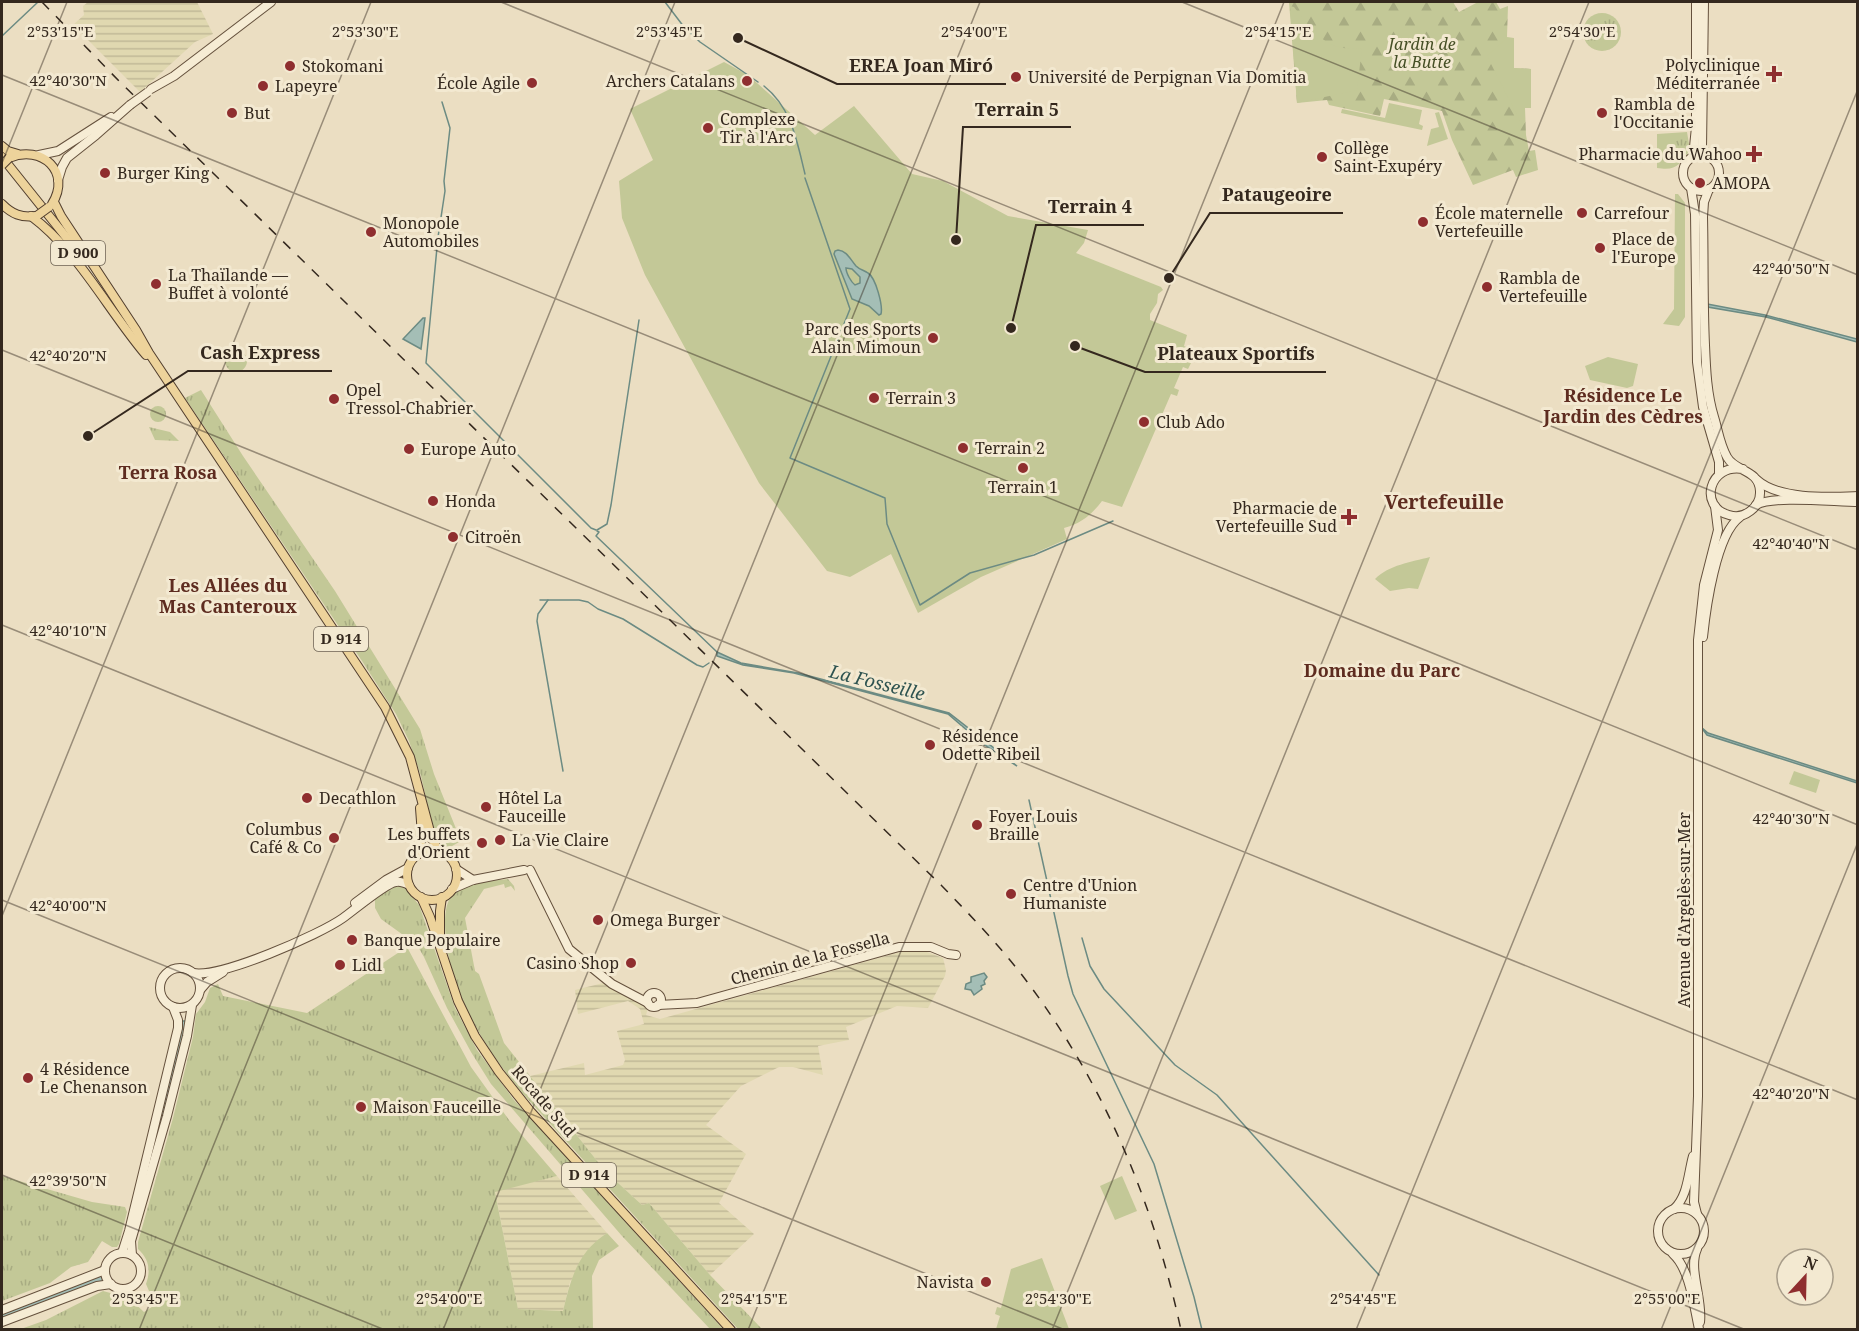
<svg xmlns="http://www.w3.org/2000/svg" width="1859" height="1331" font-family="'Noto Serif',serif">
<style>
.farmland{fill:url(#farmland-rules)}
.grass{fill:url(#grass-tufts)}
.forest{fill:url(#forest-firs)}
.park{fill:#c3c897}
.water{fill:#a4beb6;stroke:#6c8b83;stroke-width:1.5;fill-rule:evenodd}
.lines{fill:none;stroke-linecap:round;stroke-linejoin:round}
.stream{stroke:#6c8b83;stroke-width:1.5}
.secondary-casing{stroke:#65513d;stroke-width:10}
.primary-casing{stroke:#513e2e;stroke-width:10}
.secondary{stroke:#f6ecd4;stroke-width:8}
.primary{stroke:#edd39b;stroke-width:8}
.rail{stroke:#34281e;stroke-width:1.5;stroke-dasharray:10 10;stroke-linecap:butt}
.secondary-bridge-casing{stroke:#65513d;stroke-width:10;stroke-linecap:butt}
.primary-bridge-casing{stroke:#513e2e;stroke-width:10;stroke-linecap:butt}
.secondary-bridge{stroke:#f6ecd4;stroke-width:8}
.primary-bridge{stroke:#edd39b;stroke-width:8}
.ticks{fill:none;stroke:#34281e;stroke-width:1.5;stroke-opacity:0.45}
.poi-dot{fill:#8f2e2f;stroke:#f3e9d1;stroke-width:2}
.labels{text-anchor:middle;stroke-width:6;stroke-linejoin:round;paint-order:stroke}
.shield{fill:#f3e9d1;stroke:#6d6254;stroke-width:1.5}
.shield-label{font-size:15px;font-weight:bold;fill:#34281e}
.park-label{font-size:16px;font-style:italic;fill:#454f25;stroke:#f3e9d1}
.poi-label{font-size:16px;fill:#34281e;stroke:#f3e9d1;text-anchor:start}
.street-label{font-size:16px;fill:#34281e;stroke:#f3e9d1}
.neighbourhood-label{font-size:18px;font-weight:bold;fill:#5e2c20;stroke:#f3e9d1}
.water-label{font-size:18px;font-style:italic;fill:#2e5350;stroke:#f3e9d1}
.quarter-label{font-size:20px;font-weight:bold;fill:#5e2c20;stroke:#f3e9d1}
.ticks-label{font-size:15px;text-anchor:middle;fill:#34281e;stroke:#f3e9d1;stroke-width:6;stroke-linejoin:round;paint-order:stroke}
.leader{fill:none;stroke:#34281e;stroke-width:2}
.callout-dot{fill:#34281e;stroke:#f3e9d1;stroke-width:2}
.callout-label{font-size:18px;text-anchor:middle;font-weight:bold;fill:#34281e;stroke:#f3e9d1;stroke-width:6;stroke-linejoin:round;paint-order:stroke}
</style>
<defs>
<pattern id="farmland-rules" width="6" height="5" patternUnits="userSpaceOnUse" patternTransform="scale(1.5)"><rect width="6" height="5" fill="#e0d8b0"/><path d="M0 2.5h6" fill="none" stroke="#c1b997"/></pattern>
<pattern id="grass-tufts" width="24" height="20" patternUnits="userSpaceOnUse" patternTransform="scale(1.5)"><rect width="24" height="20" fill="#c3c897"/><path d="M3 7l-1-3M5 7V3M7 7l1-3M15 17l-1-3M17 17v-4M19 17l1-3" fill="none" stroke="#a8ac82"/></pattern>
<pattern id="forest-firs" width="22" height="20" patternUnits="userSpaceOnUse" patternTransform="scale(1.5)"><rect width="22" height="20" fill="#c3c897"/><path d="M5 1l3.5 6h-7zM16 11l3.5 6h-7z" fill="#a8ac82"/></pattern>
</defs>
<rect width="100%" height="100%" fill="#ebdec2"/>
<g class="farmland">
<path d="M88,2H197L213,34L195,42L140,92L73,25L84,15L83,6Z"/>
<path d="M904,951H924L943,958L946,970L945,976L928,1008L897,1006L846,1027L849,1040L818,1046L823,1075L793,1067H779L741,1086L706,1125L746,1154L719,1203L754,1234L710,1275L649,1203L642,1205L605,1171L530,1076L584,1063L585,1075L623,1065L625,1060L617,1031L644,1024L640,1009L628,1001L578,1014L575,990L603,983L648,1008L646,1015L660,1019Z"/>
<path d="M557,1176L607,1233L600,1238L570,1282L563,1311L518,1309L495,1191Z"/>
</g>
<g class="grass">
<circle cx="1602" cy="32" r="19"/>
<path d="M1687,132L1690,150C1679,165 1677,171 1657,168V134Z"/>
<circle cx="236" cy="361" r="11"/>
<path d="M201,390L243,456L335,591L420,729L434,774L461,841L445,850L433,829L421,776L409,741L396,714L362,661L185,398Z"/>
<circle cx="158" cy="414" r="8"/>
<path d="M149,427L170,432L179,441L155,440Z"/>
<path d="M508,879L514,886L515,891L511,886L505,888L504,884L484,889L465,918L475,971L479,974L504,1043L605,1171L642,1205L649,1203L710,1275L762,1329H738L523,1094C485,1049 446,987 445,926C445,912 446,897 459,889C472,881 493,881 508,879Z"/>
<path d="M395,885L404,887L419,905L455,1008L477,1050L514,1100L723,1329H710L622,1236L491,1084L471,1052L447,1008L424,957L417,945L381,919L375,908V899Z"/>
<path d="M407,947L471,1067L509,1120L557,1176L495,1192L518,1309L563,1311C571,1278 577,1253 607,1233L619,1246L599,1260L592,1276L593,1329L18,1330L46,1320L103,1291L129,1298L144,1312L155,1305L146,1284C151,1270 149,1259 138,1249V1242L173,1118L193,1037L196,1014L205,1002L210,988L218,984L223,996L307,1013Z"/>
<path d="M2,1176L92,1202L125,1207L127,1212L119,1244L117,1247H112L102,1241L88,1262L71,1267L50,1283L2,1301Z"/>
</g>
<path class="forest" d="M1289,2H1453L1459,12L1478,2H1496L1500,9L1508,6L1507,37L1514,38V68L1531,69V108H1525L1526,135L1529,151L1535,150L1538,170L1516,177L1513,170L1473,185L1452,140L1442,111L1384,99L1380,116L1329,105L1327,100L1297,103Z"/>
<g class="park">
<path d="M1290,6L1294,7C1314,32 1327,53 1362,48L1357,90L1297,103Z"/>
<path d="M1507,38H1514V68L1531,69V108H1525V123H1521L1487,56Z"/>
<path d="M724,62L748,75L815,135L854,106L912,174L943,181L1008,216L1088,230L1084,243L1076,253L1161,287L1163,290L1158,294L1157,303L1150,314V320L1187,335L1184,346L1192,350L1188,361L1191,363L1188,369L1183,367L1174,388L1179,390L1177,396L1171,394L1122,507L1102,501C1092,514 1081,524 1064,528L1067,539L981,577L918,613L891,554L850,577L827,571L759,483L645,275L622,218L619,181L653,160L630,109Z"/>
<path d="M1389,103L1422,110L1419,124L1423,126L1422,130L1341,113L1342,109L1385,118Z"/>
<path d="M1439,112L1448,139L1427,146L1431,129L1439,127L1435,113Z"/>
<path d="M1675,194H1678L1685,203V317L1679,326L1663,324L1674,309Z"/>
<path d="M1608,357L1638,364L1633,386L1627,388L1590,380L1585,366Z"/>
<path d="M1430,557L1418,589L1409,588L1390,591L1375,579C1389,565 1411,562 1430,557Z"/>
<path d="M1794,771L1820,780L1816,793L1789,784Z"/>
<path d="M1122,1176L1137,1211L1115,1220L1100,1186Z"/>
<path d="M1042,1258L1069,1329H996L1000,1316L995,1314L997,1307L1001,1308L1011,1269Z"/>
</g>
<g class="water">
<path d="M838,250C847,251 850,259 856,266C860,270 864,270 868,273C876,278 883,306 881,314L879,315L869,306L852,299L834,254L835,251ZM846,268L852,269L860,277V283L855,285C851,282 846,273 846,268Z"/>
<path d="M1702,303L1765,315L1857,339V342L1766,317L1702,306Z"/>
<path d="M423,318H425L421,349L403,339Z"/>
<path d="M717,652L741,663L798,673L949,713L1017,766L983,744L948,714L794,673L743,665L717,656Z"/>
<path d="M1701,727L1708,733L1857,781V783L1707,735Z"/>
<path d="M984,973L987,977L984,981L985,984L981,986L982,989L974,995L971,990L965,989L966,984L971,982V977Z"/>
<path d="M180,1021H187L165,1114L130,1241Z"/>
<path d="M101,1274L104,1282L2,1319V1311Z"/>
</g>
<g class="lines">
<g class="stream">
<path d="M665,2L684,27L700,42L758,82"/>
<path d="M2,36L38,2"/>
<path d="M764,86C792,108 797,142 805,174"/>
<path d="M442,102L450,128L444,181L445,191L438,237L426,363L591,528L596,530"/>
<path d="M805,178L850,309L790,458L885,498L887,524L920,605L970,573L1034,555L1113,521"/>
<path d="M597,530L607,524L611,505L639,320"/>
<path d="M597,531L599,532L596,536L717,652"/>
<path d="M540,600H579L588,602L598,609L623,619L697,665L703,667L709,663"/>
<path d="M548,600L538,614L537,621L563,771"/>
<path d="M1029,800L1068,976L1073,994L1154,1164L1194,1297L1202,1330"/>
<path d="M1082,938L1090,966L1104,989L1175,1065L1217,1095L1379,1275"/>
</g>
<g class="secondary-casing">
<g id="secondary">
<path d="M1704,2L1702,147L1708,157"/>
<path d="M151,89L174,76L271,2"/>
<path d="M39,155L58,151L111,117"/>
<circle cx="1701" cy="173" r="18"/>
<path d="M1693,157L1696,127V2"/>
<path d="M58,180L62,167L67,158L96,135L130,105"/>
<path d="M1691,188L1695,214L1697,362L1703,407L1719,462V474"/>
<path d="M1709,189L1704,202L1703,217C1704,260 1703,302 1705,345C1706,370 1707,394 1714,417C1718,430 1720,445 1727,457C1735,472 1759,469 1760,491C1761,507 1744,520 1729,515C1698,507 1709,463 1743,469"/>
<path d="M1757,480C1779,500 1830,497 1858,496"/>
<path d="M1756,505C1773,495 1835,502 1858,502"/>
<path d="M1703,637C1706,608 1716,534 1740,517"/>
<path d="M456,869L473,880"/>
<path d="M530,870L569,949L612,984L648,1003"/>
<path d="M452,889L473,880L524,870"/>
<path d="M355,903L386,880L408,868"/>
<circle cx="180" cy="988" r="20"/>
<path d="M193,973C221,978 319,935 343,918C353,911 386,883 396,882C400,881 405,883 409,885"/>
<path d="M201,989L207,982L223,972"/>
<circle cx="654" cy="1000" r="7"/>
<path d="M658,1005L697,1003L899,947H931L948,954L956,955"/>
<circle cx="1681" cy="1231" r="23"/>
<path d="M1674,1209C1688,1196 1688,1174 1693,1156"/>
<path d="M1697,1214L1694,1202L1698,1096V640L1704,585L1718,530L1715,506"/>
<path d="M1697,1249C1688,1269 1703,1299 1700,1322"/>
<circle cx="123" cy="1271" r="18"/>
<path d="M122,1253L129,1231L178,1028V1020L173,1007"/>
<path d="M1673,1254C1690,1269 1694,1307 1699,1329"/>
<path d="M132,1255L131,1241L167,1116L187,1036L192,1005"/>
<path d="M2,1310L105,1270"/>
<path d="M2,1322L97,1286L111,1284"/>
</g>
</g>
<g class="primary-casing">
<g id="primary">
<path d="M2,146L8,151L18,154"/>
<path d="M2,157L82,257"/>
<path d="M9,158C42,144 72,172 52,204"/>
<path d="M54,202L61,216L136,330L149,353L385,707L410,757L432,839L440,852"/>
<path d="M2,204C12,214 21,218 36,216"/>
<path d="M31,216C79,252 107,309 146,355"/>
<circle cx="432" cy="875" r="25"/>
<path d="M419,854L422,835L420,808"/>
<path d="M421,897L430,917L458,1001L475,1036L499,1072L531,1112L731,1330"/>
<path d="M440,938V911L442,897"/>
</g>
</g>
<use href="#secondary" class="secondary"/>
<use href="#primary" class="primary"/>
<path class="rail" d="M42,2L119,81L941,885C972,917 1004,950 1031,987C1107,1090 1154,1205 1181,1330"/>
<g class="secondary-bridge-casing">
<path id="secondary-bridge" d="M130,105L148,92"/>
</g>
<g class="primary-bridge-casing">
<g id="primary-bridge">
<path d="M2,165L9,158"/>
<path d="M38,215L49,207"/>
</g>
</g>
<use href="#secondary-bridge" class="secondary-bridge"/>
<use href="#primary-bridge" class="primary-bridge"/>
</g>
<path class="ticks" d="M501,2L1858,550M1182,2L1858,275M2,75L1858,825M2,163L67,2M2,350L1858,1100M2,625L1746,1330M2,900L1065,1330M2,916L371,2M2,1175L385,1330M139,1330L675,2M443,1330L980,2M748,1330L1284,2M1052,1330L1589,2M1356,1330L1858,89M1661,1330L1858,842"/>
<g class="poi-dot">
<circle cx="290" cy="66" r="6"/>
<path d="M1771 65h6v6h6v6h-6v6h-6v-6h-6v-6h6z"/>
<circle cx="1016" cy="77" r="6"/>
<circle cx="747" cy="81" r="6"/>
<circle cx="532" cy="83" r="6"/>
<circle cx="263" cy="86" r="6"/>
<circle cx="232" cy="113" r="6"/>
<circle cx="1602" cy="113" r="6"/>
<circle cx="708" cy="128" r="6"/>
<path d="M1751 145h6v6h6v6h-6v6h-6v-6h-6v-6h6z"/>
<circle cx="1322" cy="157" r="6"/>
<circle cx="105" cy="173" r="6"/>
<circle cx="1700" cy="183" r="6"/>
<circle cx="1582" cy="213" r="6"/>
<circle cx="1423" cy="222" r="6"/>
<circle cx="371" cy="232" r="6"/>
<circle cx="1600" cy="248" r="6"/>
<circle cx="156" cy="284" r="6"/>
<circle cx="1487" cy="287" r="6"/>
<circle cx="933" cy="338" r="6"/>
<circle cx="874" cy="398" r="6"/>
<circle cx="334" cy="399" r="6"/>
<circle cx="1144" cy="422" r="6"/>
<circle cx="963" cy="448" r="6"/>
<circle cx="409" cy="449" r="6"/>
<circle cx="1023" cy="468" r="6"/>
<circle cx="433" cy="501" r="6"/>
<path d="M1346 508h6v6h6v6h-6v6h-6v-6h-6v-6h6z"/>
<circle cx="453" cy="537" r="6"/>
<circle cx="930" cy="745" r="6"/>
<circle cx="307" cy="798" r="6"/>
<circle cx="486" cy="807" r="6"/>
<circle cx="977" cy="825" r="6"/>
<circle cx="334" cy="838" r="6"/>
<circle cx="500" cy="840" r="6"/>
<circle cx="482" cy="843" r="6"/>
<circle cx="1011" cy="894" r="6"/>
<circle cx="598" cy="920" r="6"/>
<circle cx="352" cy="940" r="6"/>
<circle cx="631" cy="963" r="6"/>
<circle cx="340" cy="965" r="6"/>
<circle cx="28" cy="1078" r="6"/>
<circle cx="361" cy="1107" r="6"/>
<circle cx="986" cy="1282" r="6"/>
</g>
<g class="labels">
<g class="shield">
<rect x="51" y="241" width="54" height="24" rx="4.5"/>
<rect x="314" y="627" width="54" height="24" rx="4.5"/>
<rect x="562" y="1163" width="54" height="24" rx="4.5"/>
</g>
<g class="shield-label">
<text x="78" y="258">D 900</text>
<text x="341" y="644">D 914</text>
<text x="589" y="1180">D 914</text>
</g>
<g class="park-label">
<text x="1422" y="50">Jardin de<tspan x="1422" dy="18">la Butte</tspan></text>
</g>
<g class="poi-label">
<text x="1760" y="71" text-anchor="end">Polyclinique<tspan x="1760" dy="18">Méditerranée</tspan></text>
<text x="302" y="72">Stokomani</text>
<text x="1028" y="83">Université de Perpignan Via Domitia</text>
<text x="735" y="87" text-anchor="end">Archers Catalans</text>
<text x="520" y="89" text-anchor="end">École Agile</text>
<text x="275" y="92">Lapeyre</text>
<text x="1614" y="110">Rambla de<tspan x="1614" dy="18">l'Occitanie</tspan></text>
<text x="244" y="119">But</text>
<text x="720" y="125">Complexe<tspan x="720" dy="18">Tir à l'Arc</tspan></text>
<text x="1334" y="154">Collège<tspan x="1334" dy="18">Saint-Exupéry</tspan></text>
<text x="1742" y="160" text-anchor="end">Pharmacie du Wahoo</text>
<text x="117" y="179">Burger King</text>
<text x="1712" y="189">AMOPA</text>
<text x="1435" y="219">École maternelle<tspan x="1435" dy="18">Vertefeuille</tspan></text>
<text x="1594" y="219">Carrefour</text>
<text x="383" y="229">Monopole<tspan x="383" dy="18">Automobiles</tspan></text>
<text x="1612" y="245">Place de<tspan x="1612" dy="18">l'Europe</tspan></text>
<text x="168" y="281">La Thaïlande —<tspan x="168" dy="18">Buffet à volonté</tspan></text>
<text x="1499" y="284">Rambla de<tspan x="1499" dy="18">Vertefeuille</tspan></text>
<text x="921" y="335" text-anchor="end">Parc des Sports<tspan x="921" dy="18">Alain Mimoun</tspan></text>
<text x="346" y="396">Opel<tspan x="346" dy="18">Tressol-Chabrier</tspan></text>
<text x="886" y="404">Terrain 3</text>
<text x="1156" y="428">Club Ado</text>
<text x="975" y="454">Terrain 2</text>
<text x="421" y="455">Europe Auto</text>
<text x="1023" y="493" text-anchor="middle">Terrain 1</text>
<text x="445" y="507">Honda</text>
<text x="1337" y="514" text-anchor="end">Pharmacie de<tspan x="1337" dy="18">Vertefeuille Sud</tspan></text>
<text x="465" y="543">Citroën</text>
<text x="942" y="742">Résidence<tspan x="942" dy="18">Odette Ribeil</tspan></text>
<text x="319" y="804">Decathlon</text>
<text x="498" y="804">Hôtel La<tspan x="498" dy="18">Fauceille</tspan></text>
<text x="989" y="822">Foyer Louis<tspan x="989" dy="18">Braille</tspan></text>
<text x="322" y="835" text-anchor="end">Columbus<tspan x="322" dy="18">Café &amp; Co</tspan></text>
<text x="470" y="840" text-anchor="end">Les buffets<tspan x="470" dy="18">d'Orient</tspan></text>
<text x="512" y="846">La Vie Claire</text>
<text x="1023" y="891">Centre d'Union<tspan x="1023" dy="18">Humaniste</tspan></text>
<text x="610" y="926">Omega Burger</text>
<text x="364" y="946">Banque Populaire</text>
<text x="619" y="969" text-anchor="end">Casino Shop</text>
<text x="352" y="971">Lidl</text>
<text x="40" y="1075">4 Résidence<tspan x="40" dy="18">Le Chenanson</tspan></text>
<text x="373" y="1113">Maison Fauceille</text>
<text x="974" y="1288" text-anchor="end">Navista</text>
</g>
<g class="street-label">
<text transform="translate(1684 910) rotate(-90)" y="6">Avenue d'Argelès-sur-Mer</text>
<text transform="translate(810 958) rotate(-15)" y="6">Chemin de la Fossella</text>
<text transform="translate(544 1101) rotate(49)" y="6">Rocade Sud</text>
</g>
<g class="neighbourhood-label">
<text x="1623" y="402">Résidence Le<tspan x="1623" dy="21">Jardin des Cèdres</tspan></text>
<text x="168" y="479">Terra Rosa</text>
<text x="228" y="592">Les Allées du<tspan x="228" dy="21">Mas Canteroux</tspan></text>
<text x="1382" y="677">Domaine du Parc</text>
</g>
<g class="water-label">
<text transform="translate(877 683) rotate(14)" y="6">La Fosseille</text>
</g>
<g class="quarter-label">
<text x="1444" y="509">Vertefeuille</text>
</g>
</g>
<g class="ticks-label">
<text x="60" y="37">2°53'15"E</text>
<text x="365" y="37">2°53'30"E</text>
<text x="669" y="37">2°53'45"E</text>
<text x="974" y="37">2°54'00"E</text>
<text x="1278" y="37">2°54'15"E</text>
<text x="1582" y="37">2°54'30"E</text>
<text x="68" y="86">42°40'30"N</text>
<text x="1791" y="274">42°40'50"N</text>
<text x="68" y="361">42°40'20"N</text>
<text x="1791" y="549">42°40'40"N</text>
<text x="68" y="636">42°40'10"N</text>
<text x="1791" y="824">42°40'30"N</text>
<text x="68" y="911">42°40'00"N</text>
<text x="1791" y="1099">42°40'20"N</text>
<text x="68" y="1186">42°39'50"N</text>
<text x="145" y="1304">2°53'45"E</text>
<text x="449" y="1304">2°54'00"E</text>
<text x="754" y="1304">2°54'15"E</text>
<text x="1058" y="1304">2°54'30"E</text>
<text x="1363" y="1304">2°54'45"E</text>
<text x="1667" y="1304">2°55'00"E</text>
</g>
<path class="leader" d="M738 38L837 84H1006M956 240L963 127H1071M1169 278L1210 213H1343M1011 328L1036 225H1144M88 436L188 371H332M1075 346L1145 372H1326"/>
<g class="callout-dot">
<circle cx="738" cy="38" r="6"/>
<circle cx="956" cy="240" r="6"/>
<circle cx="1169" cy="278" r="6"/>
<circle cx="1011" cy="328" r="6"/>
<circle cx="88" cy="436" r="6"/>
<circle cx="1075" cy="346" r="6"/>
</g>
<g class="callout-label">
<text x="921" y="72">EREA Joan Miró</text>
<text x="1017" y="116">Terrain 5</text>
<text x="1277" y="201">Pataugeoire</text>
<text x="1090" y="213">Terrain 4</text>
<text x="260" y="359">Cash Express</text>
<text x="1236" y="360">Plateaux Sportifs</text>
</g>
<rect width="1859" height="1331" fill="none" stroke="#34281e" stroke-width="6"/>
<g transform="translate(1805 1277) rotate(22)"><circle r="28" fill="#f3e9d1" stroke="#a79c89" stroke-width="1.5"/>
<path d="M0-4.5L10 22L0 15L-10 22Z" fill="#8f2e2f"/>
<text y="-9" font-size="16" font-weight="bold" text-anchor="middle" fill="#34281e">N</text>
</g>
</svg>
